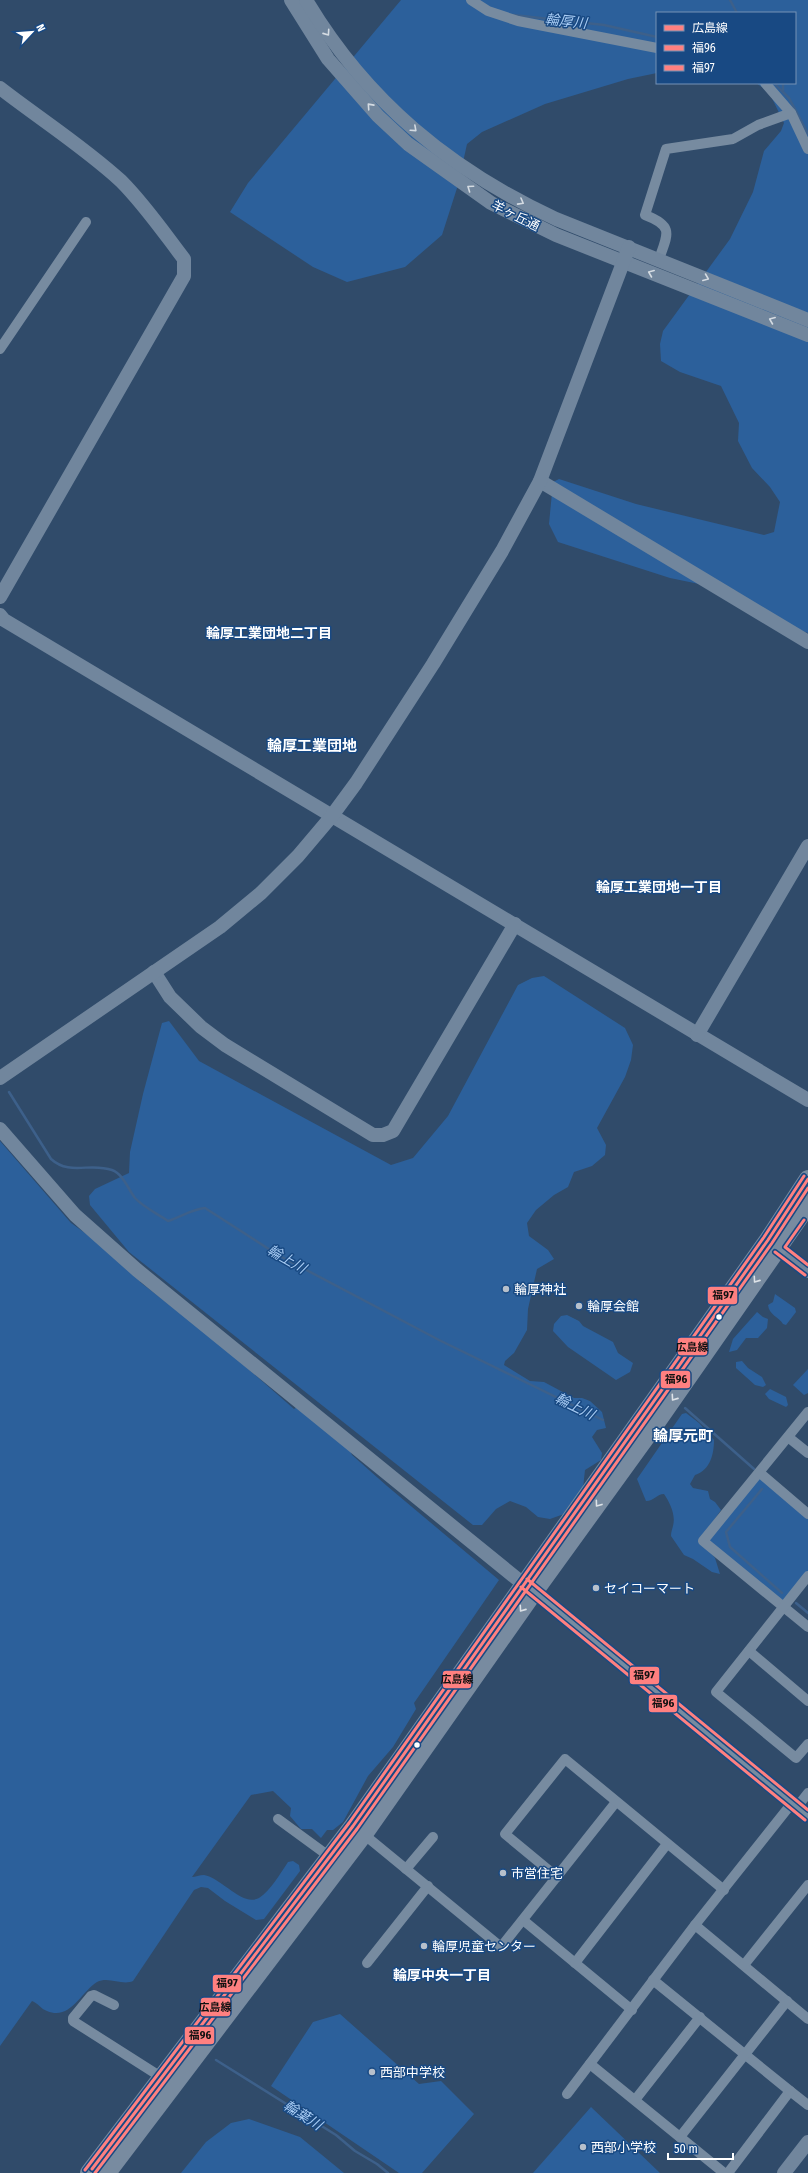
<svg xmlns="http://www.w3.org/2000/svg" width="808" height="2173" font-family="'Fira Sans Condensed','Noto Sans JP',sans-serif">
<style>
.green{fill:#2c609b}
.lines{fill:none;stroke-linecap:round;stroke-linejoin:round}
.stream{stroke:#3d608a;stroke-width:2.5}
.street{stroke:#778ba0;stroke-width:10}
.secondary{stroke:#71869d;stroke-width:14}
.highway{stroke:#788ba0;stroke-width:18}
.bus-1-casing{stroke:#184983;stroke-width:6}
.bus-2-casing{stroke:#184983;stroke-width:6}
.bus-3-casing{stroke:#184983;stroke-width:6}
.bus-1{stroke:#ff8080;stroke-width:3}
.bus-2{stroke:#ff8080;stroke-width:3}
.bus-3{stroke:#ff8080;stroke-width:3}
.oneway{stroke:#d4dbe2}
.oneway2{stroke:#dde2e7}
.poi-dot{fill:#b7c0cb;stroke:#184983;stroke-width:1.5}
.bus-dot{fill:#fff;stroke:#184983;stroke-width:1.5}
.labels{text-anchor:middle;stroke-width:3;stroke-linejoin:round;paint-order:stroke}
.street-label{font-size:13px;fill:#fff;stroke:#184983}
.poi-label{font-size:13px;fill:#fff;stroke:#184983;text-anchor:start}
.water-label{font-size:14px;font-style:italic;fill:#a8ccf4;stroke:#184983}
.neighbourhood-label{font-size:14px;font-weight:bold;fill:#fff;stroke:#184983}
.quarter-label{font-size:15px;font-weight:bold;fill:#fff;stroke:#184983}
.line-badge{stroke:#184983;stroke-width:1.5}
.pale-badge-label{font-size:11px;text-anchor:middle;font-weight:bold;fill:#111}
</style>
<rect width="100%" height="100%" fill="#304b6a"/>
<g class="green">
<path d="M401,0H808V633L767,619L738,592L670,578L558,542L549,524L553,482L559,479L636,504L764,535L774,532L780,502L770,487L752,468L738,441L739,423L721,386L680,372L661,361L660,344L663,331L730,239L753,192L764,151L781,131L784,123L769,92L756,83H795V13H657V73L628,79L545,104L482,132L467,144L458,185L442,235L405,267L347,282L313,267L230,212L248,183Z"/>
<path d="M544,976L625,1028L633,1045L631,1060L625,1077L597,1128L606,1145L605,1155L592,1166L574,1172L568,1187L554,1195L536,1210L527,1223L529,1236L548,1250L554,1259L537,1269L528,1309L527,1330L514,1353L505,1361L504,1365L530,1381L544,1382L574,1398H582L590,1401L602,1412L606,1428L597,1430L592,1437L602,1453L601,1460L585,1470L583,1488L564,1514L550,1519L538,1517L526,1507L510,1501L496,1509L482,1525H473L129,1252L90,1205L89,1196L95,1189L129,1173L130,1152L143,1094L162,1023L169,1021L199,1061L391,1165L413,1158L448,1116L518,985L532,978Z"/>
<path d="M0,1141L71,1223L116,1255L141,1278L140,1282L215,1340L294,1409L297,1407L349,1448L352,1455L387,1486L499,1580L414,1703L416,1709L393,1747L368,1776L343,1822L333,1830H327L321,1838L312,1829H301L290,1816L291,1808L273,1791L251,1795L192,1877C195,1877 200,1875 204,1875C222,1878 242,1907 259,1898C271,1890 280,1874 288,1862L293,1861L299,1865L300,1871L264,1919L256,1920L225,1901L208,1888L201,1887L194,1890L133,1981C122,1986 109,1976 97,1982C81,1992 70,2021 47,2011C41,2009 38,2003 32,2001L0,2046Z"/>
<path d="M775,1294L795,1308L796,1312L786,1325L783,1324C779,1317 769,1315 768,1305L773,1302Z"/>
<path d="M757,1312L763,1317L768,1319L767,1328L758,1338H746L737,1350L729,1352L733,1339Z"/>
<path d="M567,1315L579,1321L583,1326L613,1342L618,1353L633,1363L630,1372L616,1380L568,1347L553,1331L554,1324L561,1316Z"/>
<path d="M742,1361L748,1368L762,1377L766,1385L763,1387L755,1385L736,1368V1362Z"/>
<path d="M808,1369V1393L804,1395L793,1385Z"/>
<path d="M770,1389L786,1397L788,1405L786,1407L769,1399L765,1394Z"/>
<path d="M686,1413L699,1423L714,1440C714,1455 710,1470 695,1475L690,1484L693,1488L708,1491L710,1499L715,1502L721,1510L712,1523L707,1548L715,1558L720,1574L712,1572L693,1559L684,1555L671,1536C671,1532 672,1530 673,1526C676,1515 670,1503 664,1494C657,1494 654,1501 646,1501L637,1479L682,1414Z"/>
<path d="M760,1473L808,1514V1578L784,1608L703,1541Z"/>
<path d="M340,2014L419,2084L441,2081L474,2114L422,2173H399L271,2086L313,2022Z"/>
<path d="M591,2107L660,2173H533Z"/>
<path d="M249,2119L300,2137L344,2173H181L206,2142L231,2123Z"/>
</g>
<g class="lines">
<g class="stream">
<path d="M730,0L737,13"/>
<path d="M513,15L604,25L657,37"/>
<path d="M774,83L789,98L808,134"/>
<path d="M783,83V90"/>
<path d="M9,1092L51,1159C70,1176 90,1162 112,1170C123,1174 128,1189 135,1198C143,1207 158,1214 168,1221C180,1217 193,1209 205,1208L278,1255L439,1340L603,1420"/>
<path d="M685,1408L754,1469"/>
<path d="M762,1489L726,1532L730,1547L782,1593"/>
<path d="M796,1603L808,1613"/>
<path d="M216,2060L336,2135L355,2151L377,2164L388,2173"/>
</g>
<g class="street">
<path d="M471,0L488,11L518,21L657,48"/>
<path d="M765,83L791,113L808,149"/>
<path d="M659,259C668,234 674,226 645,215L666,149L733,139L758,125L791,113"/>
<path d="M0,349L86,222"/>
<path d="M808,1412L703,1541L808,1627"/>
<path d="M788,1437L808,1453"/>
<path d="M760,1473L808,1514"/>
<path d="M808,1576L716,1692L796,1758L808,1744"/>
<path d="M534,1592L808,1816"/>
<path d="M749,1651L808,1701"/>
<path d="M797,1807L808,1793"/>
<path d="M278,1819L330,1857"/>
<path d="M361,1832L501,1947L616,1802"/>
<path d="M406,1869L433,1837"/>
<path d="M557,1877L505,1834L565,1759L724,1890"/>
<path d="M523,1920L632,2010"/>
<path d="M695,1925L808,2019"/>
<path d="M367,1963L428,1886"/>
<path d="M575,1963L667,1844"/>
<path d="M744,1965L808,1885"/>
<path d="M653,1980L790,2091L728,2173"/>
<path d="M114,2005L94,1995L91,1996L73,2018V2021L161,2077"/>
<path d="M590,2064L724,2173"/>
<path d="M790,2091L808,2105"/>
<path d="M567,2094L695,1925L792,1803"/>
<path d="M635,2100L700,2017"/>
<path d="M680,2137L787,2001"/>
</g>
<g class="secondary">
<path d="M291,0L328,59L378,116L408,144L491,203L556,235L808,335"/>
<path d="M306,0C366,101 450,170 556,219L808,320"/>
<path d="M0,88C40,119 84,147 121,181C145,205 164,233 184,259V276L0,597"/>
<path d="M540,481L808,642"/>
<path d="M0,615L4,620L808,1100"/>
<path d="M154,972L170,997L201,1027L225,1045L373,1135H383L393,1131L515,924"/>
<path d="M697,1035L808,846"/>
<path d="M0,1078L220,927L261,893L298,856L331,817L356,783L433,664L502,551L540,481L629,247"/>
<path d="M0,1129L75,1215L137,1270L532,1591"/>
<path d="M770,1242L808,1271"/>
<path d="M784,2173L808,2142"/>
</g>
<g class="highway">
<path d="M89,2173L353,1826L768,1240L808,1179"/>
<path d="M107,2173L364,1834L534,1592L652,1429L808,1205"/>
</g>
<g class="bus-1-casing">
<path id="bus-1" d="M92,2169L353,1826L768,1240L808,1179"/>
</g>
<g class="bus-2-casing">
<g id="bus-2">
<path d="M775,1252L805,1275"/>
<path d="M521,1587L805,1820"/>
<path d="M95,2173L357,1829L772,1243L808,1188"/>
</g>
</g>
<g class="bus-3-casing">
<g id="bus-3">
<path d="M804,1220L785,1247L808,1265"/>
<path d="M527,1579L808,1810"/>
<path d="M85,2170L349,1823L764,1237L804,1176"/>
</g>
</g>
<use href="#bus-1" class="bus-1"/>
<use href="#bus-2" class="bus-2"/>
<use href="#bus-3" class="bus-3"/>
</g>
<defs><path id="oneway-chevron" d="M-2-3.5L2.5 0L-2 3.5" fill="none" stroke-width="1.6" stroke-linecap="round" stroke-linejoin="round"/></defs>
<g class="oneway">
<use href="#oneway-chevron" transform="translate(327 33) rotate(55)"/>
<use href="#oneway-chevron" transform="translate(370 106) rotate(-132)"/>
<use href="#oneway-chevron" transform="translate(414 129) rotate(42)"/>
<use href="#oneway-chevron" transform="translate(470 188) rotate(-145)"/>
<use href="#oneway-chevron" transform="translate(521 202) rotate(29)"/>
<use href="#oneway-chevron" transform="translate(651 273) rotate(-158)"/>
<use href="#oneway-chevron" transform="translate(706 278) rotate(22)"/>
<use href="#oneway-chevron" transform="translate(772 320) rotate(-158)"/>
</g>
<g class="oneway2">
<use href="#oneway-chevron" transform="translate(756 1280) rotate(125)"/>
<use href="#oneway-chevron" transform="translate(674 1398) rotate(125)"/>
<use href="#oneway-chevron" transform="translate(598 1504) rotate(126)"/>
<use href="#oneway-chevron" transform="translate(522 1609) rotate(125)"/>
</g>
<g class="poi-dot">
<circle cx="506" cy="1289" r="4"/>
<circle cx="579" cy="1306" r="4"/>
<circle cx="596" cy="1588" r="4"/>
<circle cx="503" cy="1873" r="4"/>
<circle cx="424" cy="1946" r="4"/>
<circle cx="372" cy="2072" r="4"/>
<circle cx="583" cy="2147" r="4"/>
</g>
<g class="bus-dot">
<circle cx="719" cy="1317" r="3.5"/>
<circle cx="417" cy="1745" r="3.5"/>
</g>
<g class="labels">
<g class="street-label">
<text transform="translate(516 215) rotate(27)" y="5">羊ヶ丘通</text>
</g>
<g class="poi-label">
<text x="514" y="1294">輪厚神社</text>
<text x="587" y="1311">輪厚会館</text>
<text x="604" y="1593">セイコーマート</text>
<text x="511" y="1878">市営住宅</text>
<text x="432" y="1951">輪厚児童センター</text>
<text x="380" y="2077">西部中学校</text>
<text x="591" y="2152">西部小学校</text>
</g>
<g class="water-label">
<text transform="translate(566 21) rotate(6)" y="5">輪厚川</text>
<text transform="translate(287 1259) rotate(30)" y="5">輪上川</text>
<text transform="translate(575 1406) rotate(26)" y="5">輪上川</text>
<text transform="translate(303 2115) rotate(32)" y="5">輪葉川</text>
</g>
<g class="neighbourhood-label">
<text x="269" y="638">輪厚工業団地二丁目</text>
<text x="659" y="892">輪厚工業団地一丁目</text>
<text x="442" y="1980">輪厚中央一丁目</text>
</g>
<g class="quarter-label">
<text x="312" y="751">輪厚工業団地</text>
<text x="683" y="1441">輪厚元町</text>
</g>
</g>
<g class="line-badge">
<rect x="707" y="1286" width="31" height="19" rx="4" fill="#ff8080"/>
<rect x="677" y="1337" width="31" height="19" rx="4" fill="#ff8080"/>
<rect x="660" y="1370" width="31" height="19" rx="4" fill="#ff8080"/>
<rect x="629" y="1666" width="31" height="19" rx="4" fill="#ff8080"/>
<rect x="442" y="1670" width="30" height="19" rx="4" fill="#ff8080"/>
<rect x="648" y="1694" width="30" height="19" rx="4" fill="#ff8080"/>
<rect x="212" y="1974" width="30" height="19" rx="4" fill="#ff8080"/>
<rect x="200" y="1997" width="31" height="20" rx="4" fill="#ff8080"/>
<rect x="184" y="2026" width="31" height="19" rx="4" fill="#ff8080"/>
</g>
<g class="pale-badge-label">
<text x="723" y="1299">福97</text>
<text x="692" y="1351">広島線</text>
<text x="676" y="1383">福96</text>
<text x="644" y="1679">福97</text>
<text x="457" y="1683">広島線</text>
<text x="663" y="1707">福96</text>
<text x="227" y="1987">福97</text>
<text x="215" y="2011">広島線</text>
<text x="200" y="2039">福96</text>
</g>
<rect x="656" y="12" width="140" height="72" fill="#184983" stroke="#7492b5"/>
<rect x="664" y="25" width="20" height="6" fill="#ff8080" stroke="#7492b5"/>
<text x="692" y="32" font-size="12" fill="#ffffff">広島線</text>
<rect x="664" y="45" width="20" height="6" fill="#ff8080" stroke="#7492b5"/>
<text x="692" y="52" font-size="12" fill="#ffffff">福96</text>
<rect x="664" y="65" width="20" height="6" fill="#ff8080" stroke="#7492b5"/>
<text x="692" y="72" font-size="12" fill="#ffffff">福97</text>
<g transform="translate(32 32) rotate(64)" stroke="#184983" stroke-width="3" paint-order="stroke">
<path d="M0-3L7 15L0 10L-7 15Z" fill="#ffffff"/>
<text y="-6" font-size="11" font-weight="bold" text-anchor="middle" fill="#ffffff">N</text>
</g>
<path d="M668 2153v6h65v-6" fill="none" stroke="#ffffff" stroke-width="2"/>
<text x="674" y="2153" font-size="12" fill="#ffffff" stroke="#184983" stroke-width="3" paint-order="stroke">50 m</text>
</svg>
